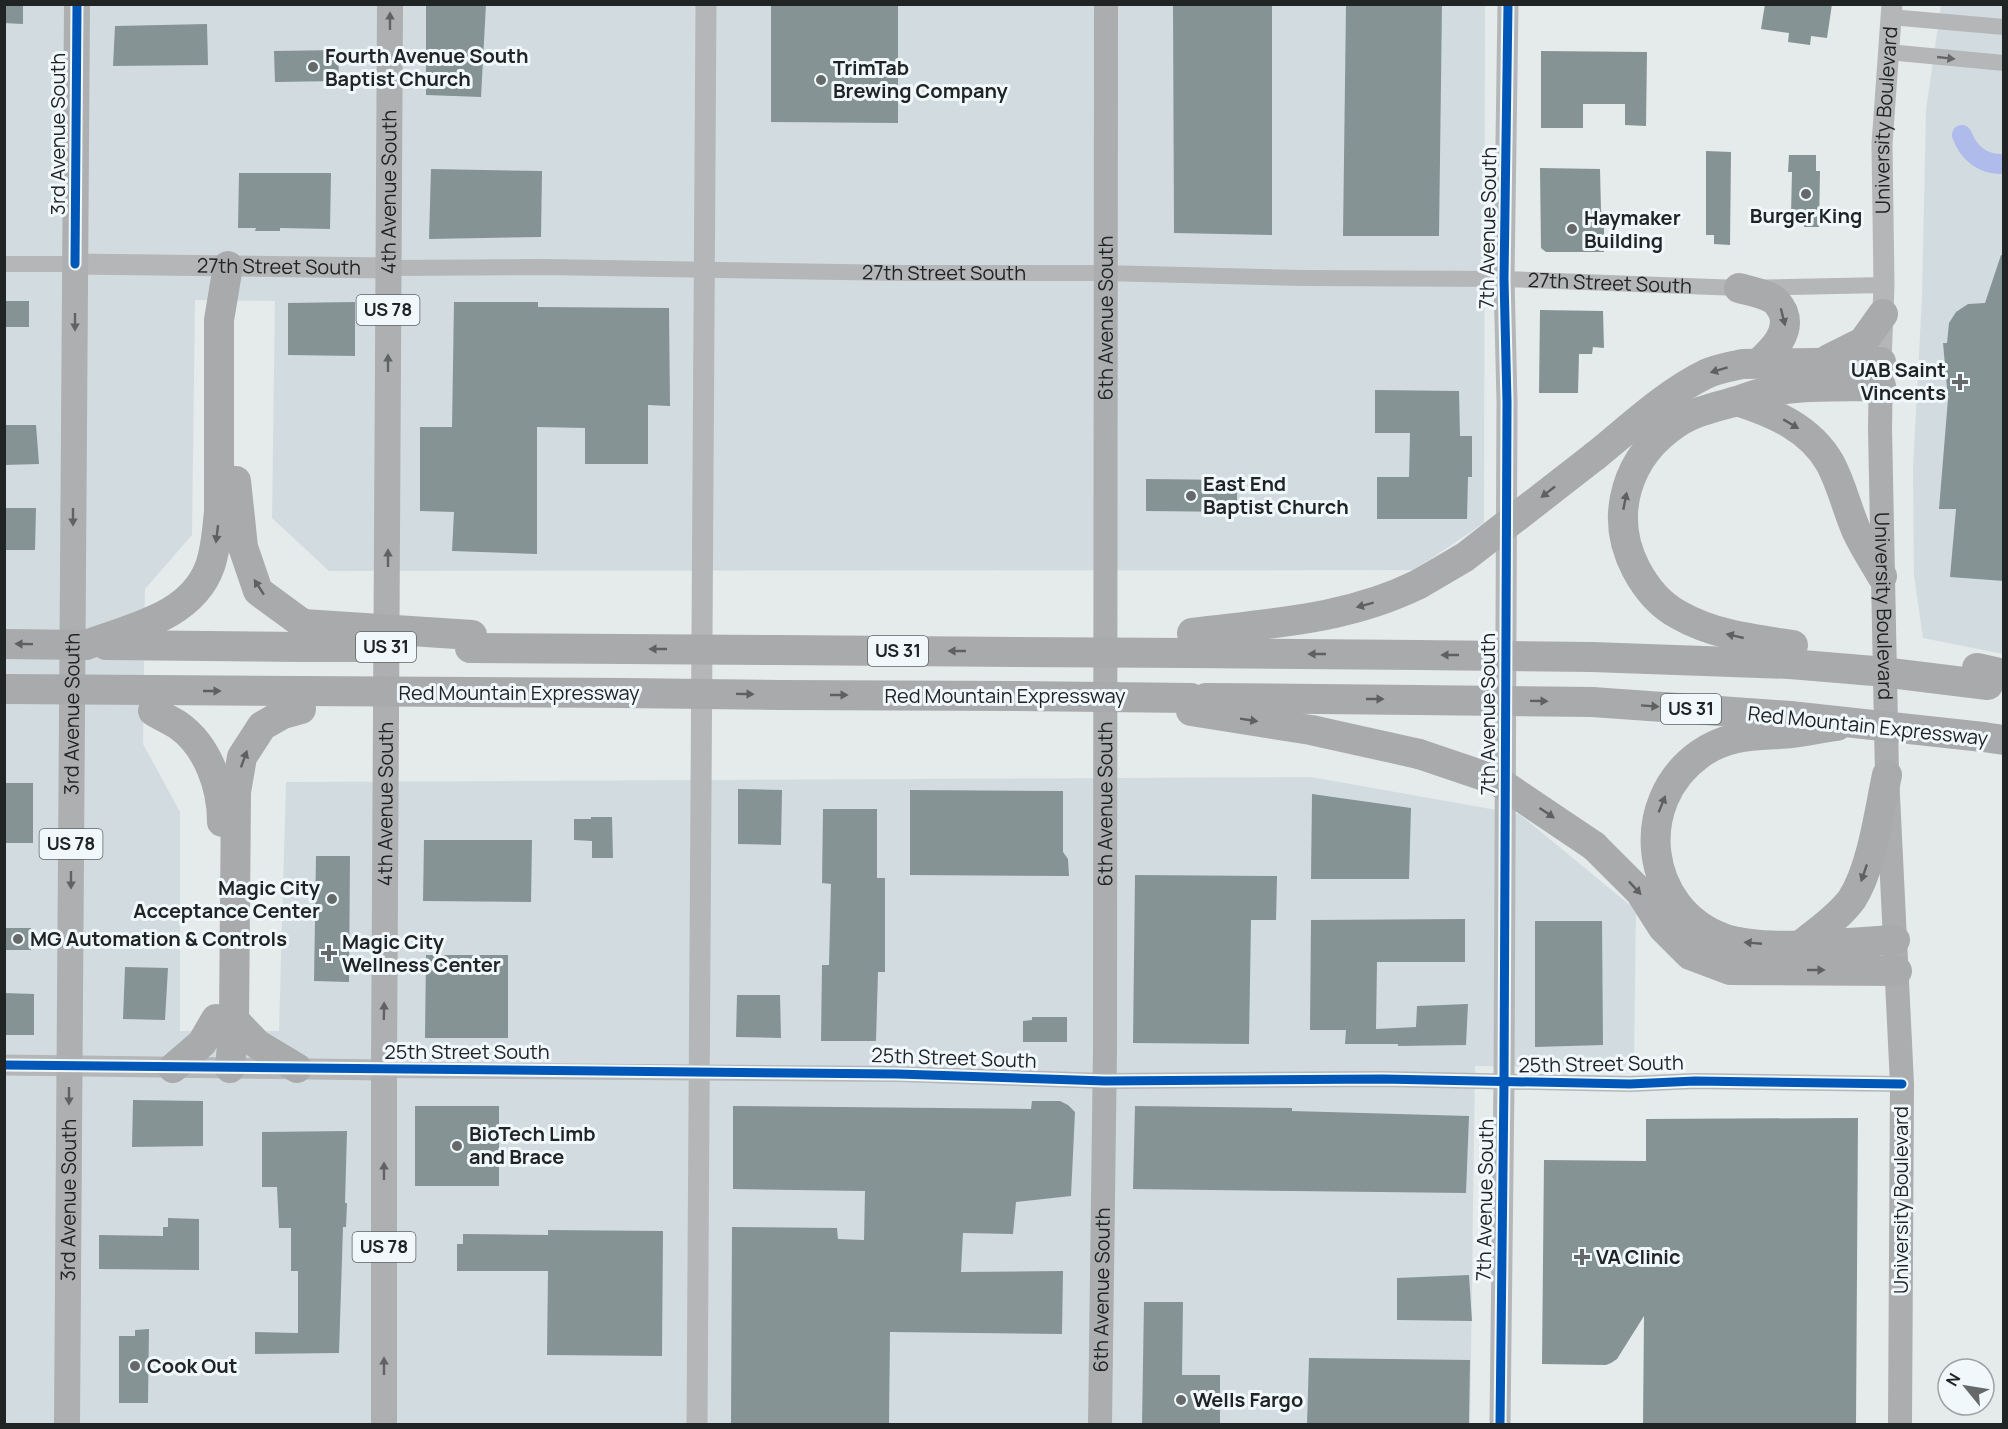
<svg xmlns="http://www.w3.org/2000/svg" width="2008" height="1429" font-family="Manrope,sans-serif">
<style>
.built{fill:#d2dce0}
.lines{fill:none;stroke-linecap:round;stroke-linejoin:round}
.canal{stroke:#afbbeb;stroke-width:20}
.building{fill:#859394}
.minor{stroke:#b5b6b7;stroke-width:16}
.tertiary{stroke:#b5b6b7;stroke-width:21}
.secondary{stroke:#abadae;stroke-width:24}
.primary{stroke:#aeafb1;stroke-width:26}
.motorway{stroke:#a9aaac;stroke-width:30}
.motorway-bridge{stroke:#a9aaac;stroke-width:30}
.cycleway-casing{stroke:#f0f8fb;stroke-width:13}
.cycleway{stroke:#0057b8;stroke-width:9}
.oneway{fill:#606364}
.oneway2{fill:#646667}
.oneway3{fill:#5e6062}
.poi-dot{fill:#66696a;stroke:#f0f8fb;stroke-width:2}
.labels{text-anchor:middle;stroke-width:6;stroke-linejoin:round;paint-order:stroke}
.shield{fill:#f0f8fb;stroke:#5f6465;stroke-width:1.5}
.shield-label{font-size:18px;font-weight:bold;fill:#212425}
.poi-label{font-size:20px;font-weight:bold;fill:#212425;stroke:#f0f8fb;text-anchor:start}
.street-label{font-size:20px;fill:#212425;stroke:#f0f8fb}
</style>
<rect width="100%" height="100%" fill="#e5eaeb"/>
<g class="built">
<path d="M5,5H1485L1484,523L1414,570L329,571L272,518L275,301L195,300L192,535L145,589L143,744L180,812V1031H279L286,782L1311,777L1519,814L1636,910L1634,1067L1475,1066L1470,1424H5Z"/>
<path d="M1941,5H2003V654L1923,638L1914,576L1913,468L1922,297L1926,110Z"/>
</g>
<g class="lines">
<path class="canal" d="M1962,135C1969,154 1984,165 2004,164"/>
</g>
<g class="building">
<path d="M4,4H23V24L4,23Z"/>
<path d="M426,4H486L481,97L426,95Z"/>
<path d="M771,4H898V123L771,122Z"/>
<path d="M1173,4H1272V235L1174,233Z"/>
<path d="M1346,4H1442L1439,236H1343Z"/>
<path d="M1765,4H1832L1827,38L1811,36L1810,45L1788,42L1789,33L1761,29Z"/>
<path d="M207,24L208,65L113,66L115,26Z"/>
<path d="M338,50L339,81L275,82L274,51Z"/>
<path d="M1541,51L1647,52L1646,126L1625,125V104H1583V128H1541Z"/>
<path d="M1706,151L1731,152L1730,245L1714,244V235H1706Z"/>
<path d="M1789,155H1816V171H1820L1819,227H1804V215H1791L1792,172H1788Z"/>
<path d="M1540,168L1600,169L1601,211H1604V252H1546L1541,248Z"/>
<path d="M431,169L542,171L541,237L429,239Z"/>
<path d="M239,173H331L330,229L280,228V231H255L256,228H238Z"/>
<path d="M2001,255L2004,256V581L1950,577L1956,509H1939L1948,399L1943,343H1947L1949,323L1956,312L1968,304L1985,303Z"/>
<rect x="4" y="301" width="25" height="26"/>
<path d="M355,302V356L288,355V303Z"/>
<path d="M454,302H538V307L669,308L670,406L648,405V464H585V428L537,427V554L452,551L454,512L420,511V427H452Z"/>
<path d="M1540,310L1603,311L1604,348L1593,347L1592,354H1579L1578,393H1539Z"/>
<path d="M1375,390L1459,391L1460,436H1472V477H1468L1467,519H1377V477H1409L1410,433H1375Z"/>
<path d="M4,425H36L39,464L4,465Z"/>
<path d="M1146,479L1237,480V512L1146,511Z"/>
<path d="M4,508H36L35,550H4Z"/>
<rect x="4" y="783" width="29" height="60"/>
<path d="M738,789L782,790L781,845L738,844Z"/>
<path d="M910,790L1063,791V852L1068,859L1069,876L910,875Z"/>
<path d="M1312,794L1411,808L1409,879H1311Z"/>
<path d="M823,809H877V878H885V972H878L876,1041H821L822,965H829L831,884L822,883Z"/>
<path d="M591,817H612L613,858H592V841L574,840V819H591Z"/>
<path d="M424,840H532L531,902L423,901Z"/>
<path d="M316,856H350L349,982L314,981Z"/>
<path d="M1135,875L1277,876L1276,920H1251L1249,1044L1133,1043Z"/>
<path d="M1465,919V962H1377L1376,1029L1416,1027L1417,1006L1468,1004L1466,1045L1398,1046V1044H1345L1346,1030H1310L1311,920Z"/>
<path d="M1535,921H1602L1603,1045L1535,1047Z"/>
<rect x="4" y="928" width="27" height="22"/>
<path d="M426,955H508V1038H425Z"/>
<path d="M125,967L168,968L165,1020L123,1019Z"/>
<path d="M4,993L34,994V1035H4Z"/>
<path d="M737,995H780L781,1038L736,1037Z"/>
<path d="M1032,1017H1067V1042H1023V1021L1032,1020Z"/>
<path d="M133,1100L203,1101V1146L132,1147Z"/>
<path d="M1032,1101H1060L1068,1105L1075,1112L1071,1196L1016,1202L1013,1234L963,1233L961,1272L1063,1271L1062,1334L890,1332L889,1425H731L732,1227L837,1228L838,1239L864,1240L865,1191L733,1189V1106L1031,1109Z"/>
<rect x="415" y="1106" width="84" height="80"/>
<path d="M1135,1106L1292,1108V1111L1469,1116L1466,1193L1133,1189Z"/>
<path d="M1858,1118L1856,1425H1643L1644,1316L1617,1359L1611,1363L1606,1365L1542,1364L1544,1160L1646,1161V1119Z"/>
<path d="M347,1131L345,1203H347L346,1227H343L339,1353L255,1354V1332L298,1333V1271H291V1228H279L277,1187H262V1132Z"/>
<path d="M168,1218L199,1219V1270L99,1269V1235L163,1236V1227H168Z"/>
<path d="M548,1230L663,1231L662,1356L547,1355L548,1271H457V1244H463V1234L548,1235Z"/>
<path d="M1469,1275L1472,1321L1397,1320V1278Z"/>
<path d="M1144,1302H1183L1182,1375H1220V1425H1142Z"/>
<path d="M149,1329L148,1403H119V1336H135V1330Z"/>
<path d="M1309,1358L1470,1360L1469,1425H1307Z"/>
</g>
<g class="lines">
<g class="minor">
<path d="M1890,17L2004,27"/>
<path d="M1888,52L2004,63"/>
<path d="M4,264H75"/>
<path id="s1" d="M388,268L545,267L903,273H1104L1304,278L1504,279L1739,288L1884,285"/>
<path d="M384,1070L898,1074L1105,1081L1383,1079L1630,1084L1695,1081L1902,1084"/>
</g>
<g class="tertiary">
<path id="s2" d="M75,264L388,268"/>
<path id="s3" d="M1881,362L1884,285L1882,144L1892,4"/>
<path d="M4,1065L384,1070"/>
<path d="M697,1424L706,4"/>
<path d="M1500,1424L1504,1083L1507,402L1504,279L1508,4"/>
</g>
<g class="secondary">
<path id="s4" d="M1881,368L1880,428L1887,775L1902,1084L1900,1424"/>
<path id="s5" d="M1100,1424L1105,1048L1106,4"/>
</g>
<g class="primary">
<path id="s6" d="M67,1424L77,4"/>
<path id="s7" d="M384,1424V1070L390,4"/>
</g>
<g class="motorway">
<path d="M1739,288C1750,291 1761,293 1771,298C1777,301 1780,306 1783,312C1791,333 1773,350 1759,363"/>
<path d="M1829,359L1863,342L1883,314"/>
<path d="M1737,401C1774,413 1810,428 1830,463C1842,485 1847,510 1857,532C1864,547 1874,562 1882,576"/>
<path d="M1595,456C1630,428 1665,394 1706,374C1717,369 1730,367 1742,364L1881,362"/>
<path d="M236,481L243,547L258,591L303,624"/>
<path d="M1192,633C1271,623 1346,620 1419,584"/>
<path d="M86,645C131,628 192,617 210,566C216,549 217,530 219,512V320L228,266"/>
<path d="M106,645L301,647"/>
<path d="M1793,645C1753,639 1714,635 1679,615C1660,605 1646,588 1636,569C1608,515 1627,456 1677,423C1695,411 1716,407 1737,401C1744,399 1751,396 1758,394C1798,384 1840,387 1881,386"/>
<path d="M470,648L625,649"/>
<path d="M780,650L1016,652"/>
<path d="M1190,653L1417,655"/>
<path d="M1592,657L1790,664"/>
<path d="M1977,668L2004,674"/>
<path d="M153,690L301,691"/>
<path d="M470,692L624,693"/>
<path d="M780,695L1016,696"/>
<path d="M1206,698L1417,700"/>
<path d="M1592,702L1790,716"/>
<path d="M153,711C161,716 170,720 178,725C208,746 222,787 222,822"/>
<path d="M1191,711L1311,730L1419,754"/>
<path d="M1837,726C1822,728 1807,731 1792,733C1759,736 1729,733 1700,754C1632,802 1644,909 1723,938C1766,953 1848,942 1895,940"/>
<path d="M1983,737L2004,740"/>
<path d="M1594,846L1640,892L1663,928L1690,955L1730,970L1897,971"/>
<path d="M1801,945C1818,931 1839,917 1852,899C1872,868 1879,812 1887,775"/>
<path d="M234,1020L257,1044L297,1068"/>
<path d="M173,1068L202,1043L216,1019"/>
<path d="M230,1068L234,1020L236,792L242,757L262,726L283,714L301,709"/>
</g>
<g class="motorway-bridge">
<path d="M1419,584L1465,557L1595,456"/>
<path d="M303,624L472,635"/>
<path d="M4,644L86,645"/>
<path d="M301,647H362"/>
<path d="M625,649L780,650"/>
<path d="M1016,652L1190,653"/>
<path d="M1417,655L1592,657"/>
<path d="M1790,664L1874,671L1988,685"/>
<path d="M4,689L153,690"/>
<path d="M301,691L470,692"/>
<path d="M624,693L780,695"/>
<path d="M1016,696L1191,698"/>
<path d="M1417,700L1592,702"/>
<path d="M1790,716L1983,737"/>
<path d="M1419,754L1496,780L1594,846"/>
</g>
<g class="cycleway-casing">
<g id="cycleway">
<path d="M75,264L77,4"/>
<path d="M4,1065L898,1074L1105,1081L1383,1079L1630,1084L1695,1081L1902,1084"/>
<path d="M1500,1424L1504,1083L1507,402L1504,279L1508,4"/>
</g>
</g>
<use href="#cycleway" class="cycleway"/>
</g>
<defs><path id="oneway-solid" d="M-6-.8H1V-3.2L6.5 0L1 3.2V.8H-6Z" transform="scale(1.5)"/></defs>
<g class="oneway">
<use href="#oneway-solid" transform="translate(390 21) rotate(-90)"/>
<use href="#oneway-solid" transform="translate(75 322) rotate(90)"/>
<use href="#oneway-solid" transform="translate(388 363) rotate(-90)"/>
<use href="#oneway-solid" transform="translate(73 517) rotate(90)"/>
<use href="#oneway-solid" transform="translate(388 558) rotate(-90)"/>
<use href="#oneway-solid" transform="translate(71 880) rotate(90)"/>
<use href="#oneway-solid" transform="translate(384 1011) rotate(-89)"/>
<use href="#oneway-solid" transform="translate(69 1096) rotate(90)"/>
<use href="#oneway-solid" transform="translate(384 1171) rotate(-90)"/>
<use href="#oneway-solid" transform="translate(384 1366) rotate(-90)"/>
</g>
<use class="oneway2" href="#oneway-solid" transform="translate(1946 58) rotate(6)"/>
<g class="oneway3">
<use href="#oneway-solid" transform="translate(1783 317) rotate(76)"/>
<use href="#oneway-solid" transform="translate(1719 370) rotate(163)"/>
<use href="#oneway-solid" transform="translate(1791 424) rotate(31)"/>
<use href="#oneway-solid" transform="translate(1548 492) rotate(142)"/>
<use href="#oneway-solid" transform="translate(1625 501) rotate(-79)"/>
<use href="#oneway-solid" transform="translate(217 534) rotate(97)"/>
<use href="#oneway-solid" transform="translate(259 587) rotate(-123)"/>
<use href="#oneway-solid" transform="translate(1365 605) rotate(165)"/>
<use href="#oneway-solid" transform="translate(1735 636) rotate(-167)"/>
<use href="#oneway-solid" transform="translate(24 644) rotate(-179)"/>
<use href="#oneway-solid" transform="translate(658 649) rotate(-180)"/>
<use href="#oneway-solid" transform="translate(957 651) rotate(-180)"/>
<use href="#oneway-solid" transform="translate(1317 654) rotate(-180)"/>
<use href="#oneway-solid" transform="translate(1450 655) rotate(-180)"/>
<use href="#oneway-solid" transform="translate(212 691)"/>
<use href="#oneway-solid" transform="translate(745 694) rotate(1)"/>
<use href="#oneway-solid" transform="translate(839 695)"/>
<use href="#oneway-solid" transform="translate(1375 699)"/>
<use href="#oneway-solid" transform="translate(1539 701) rotate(1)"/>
<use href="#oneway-solid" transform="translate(1650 706) rotate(4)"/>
<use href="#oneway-solid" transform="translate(1249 720) rotate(9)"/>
<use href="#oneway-solid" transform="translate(244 759) rotate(-70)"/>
<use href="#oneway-solid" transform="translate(1662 804) rotate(-68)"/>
<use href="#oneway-solid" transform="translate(1547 813) rotate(34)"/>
<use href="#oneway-solid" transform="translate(1864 873) rotate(109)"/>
<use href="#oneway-solid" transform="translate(1635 888) rotate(47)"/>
<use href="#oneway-solid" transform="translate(1753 943) rotate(-175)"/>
<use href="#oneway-solid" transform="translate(1816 970)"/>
</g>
<g class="poi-dot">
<circle cx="313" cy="67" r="6"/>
<circle cx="821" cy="80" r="6"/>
<circle cx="1806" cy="194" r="6"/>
<circle cx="1572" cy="229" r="6"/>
<path d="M1957 373h6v6h6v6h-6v6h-6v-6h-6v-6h6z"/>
<circle cx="1191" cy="496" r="6"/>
<circle cx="332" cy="899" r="6"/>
<circle cx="18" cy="939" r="6"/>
<path d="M326 944h6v6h6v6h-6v6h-6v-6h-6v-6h6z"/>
<circle cx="457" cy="1146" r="6"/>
<path d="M1579 1248h6v6h6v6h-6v6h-6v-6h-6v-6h6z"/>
<circle cx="135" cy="1366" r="6"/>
<circle cx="1181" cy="1400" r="6"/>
</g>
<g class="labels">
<g class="shield">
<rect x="356.5" y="295" width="63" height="30" rx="4.5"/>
<rect x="356" y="632" width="60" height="30" rx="4.5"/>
<rect x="868" y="636" width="60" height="30" rx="4.5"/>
<rect x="1661" y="694" width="60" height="30" rx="4.5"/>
<rect x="39.5" y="829" width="63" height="30" rx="4.5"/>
<rect x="352.5" y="1232" width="63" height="30" rx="4.5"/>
</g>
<g class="shield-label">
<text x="388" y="316">US 78</text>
<text x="386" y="653">US 31</text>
<text x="898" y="657">US 31</text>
<text x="1691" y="715">US 31</text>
<text x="71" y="850">US 78</text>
<text x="384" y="1253">US 78</text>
</g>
<g class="poi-label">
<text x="325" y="63">Fourth Avenue South<tspan x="325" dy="23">Baptist Church</tspan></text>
<text x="833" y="75">TrimTab<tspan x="833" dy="23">Brewing Company</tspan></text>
<text x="1806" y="223" text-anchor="middle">Burger King</text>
<text x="1584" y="225">Haymaker<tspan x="1584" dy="23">Building</tspan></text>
<text x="1946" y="377" text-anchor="end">UAB Saint<tspan x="1946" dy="23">Vincents</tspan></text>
<text x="1203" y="491">East End<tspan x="1203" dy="23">Baptist Church</tspan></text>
<text x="320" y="895" text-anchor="end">Magic City<tspan x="320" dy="23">Acceptance Center</tspan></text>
<text x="30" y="946">MG Automation &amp; Controls</text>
<text x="342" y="949">Magic City<tspan x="342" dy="23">Wellness Center</tspan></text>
<text x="469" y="1141">BioTech Limb<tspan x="469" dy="23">and Brace</tspan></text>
<text x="1596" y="1264">VA Clinic</text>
<text x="147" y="1373">Cook Out</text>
<text x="1193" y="1407">Wells Fargo</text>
</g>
<g class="street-label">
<text dy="7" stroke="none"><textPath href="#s3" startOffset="242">University Boulevard</textPath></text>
<text transform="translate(58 134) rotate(-90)" y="7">3rd Avenue South</text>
<text dy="7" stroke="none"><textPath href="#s7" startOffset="1232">4th Avenue South</textPath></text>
<text transform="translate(1488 228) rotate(-89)" y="7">7th Avenue South</text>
<text dy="7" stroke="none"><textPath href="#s2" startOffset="204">27th Street South</textPath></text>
<text dy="7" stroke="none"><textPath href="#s1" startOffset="556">27th Street South</textPath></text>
<text dy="7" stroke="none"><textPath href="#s1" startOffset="1222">27th Street South</textPath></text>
<text dy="7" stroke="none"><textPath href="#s5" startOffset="1106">6th Avenue South</textPath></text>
<text dy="7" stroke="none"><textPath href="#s4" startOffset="238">University Boulevard</textPath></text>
<text x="519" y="700">Red Mountain Expressway</text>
<text x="1005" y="703">Red Mountain Expressway</text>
<text transform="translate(1488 714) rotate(-90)" y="7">7th Avenue South</text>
<text dy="7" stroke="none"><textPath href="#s6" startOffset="710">3rd Avenue South</textPath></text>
<text transform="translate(1868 726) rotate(6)" y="7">Red Mountain Expressway</text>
<text dy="7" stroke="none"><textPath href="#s7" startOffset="620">4th Avenue South</textPath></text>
<text dy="7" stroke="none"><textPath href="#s5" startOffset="620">6th Avenue South</textPath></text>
<text x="467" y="1059">25th Street South</text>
<text transform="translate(954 1058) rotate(2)" y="7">25th Street South</text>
<text transform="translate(1601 1064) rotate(-1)" y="7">25th Street South</text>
<text dy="7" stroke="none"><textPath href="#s6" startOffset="224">3rd Avenue South</textPath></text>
<text transform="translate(1485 1200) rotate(-89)" y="7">7th Avenue South</text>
<text transform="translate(1901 1200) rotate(-90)" y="7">University Boulevard</text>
<text dy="7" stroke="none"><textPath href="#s5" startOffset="134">6th Avenue South</textPath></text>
</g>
</g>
<rect width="2008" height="1429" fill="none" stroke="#212425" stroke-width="12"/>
<g transform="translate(1966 1387) rotate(300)"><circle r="28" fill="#f0f8fb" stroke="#9da3a5" stroke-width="1.5"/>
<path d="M0-4.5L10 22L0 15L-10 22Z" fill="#66696a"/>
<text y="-9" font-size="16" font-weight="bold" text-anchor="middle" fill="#212425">N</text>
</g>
</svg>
